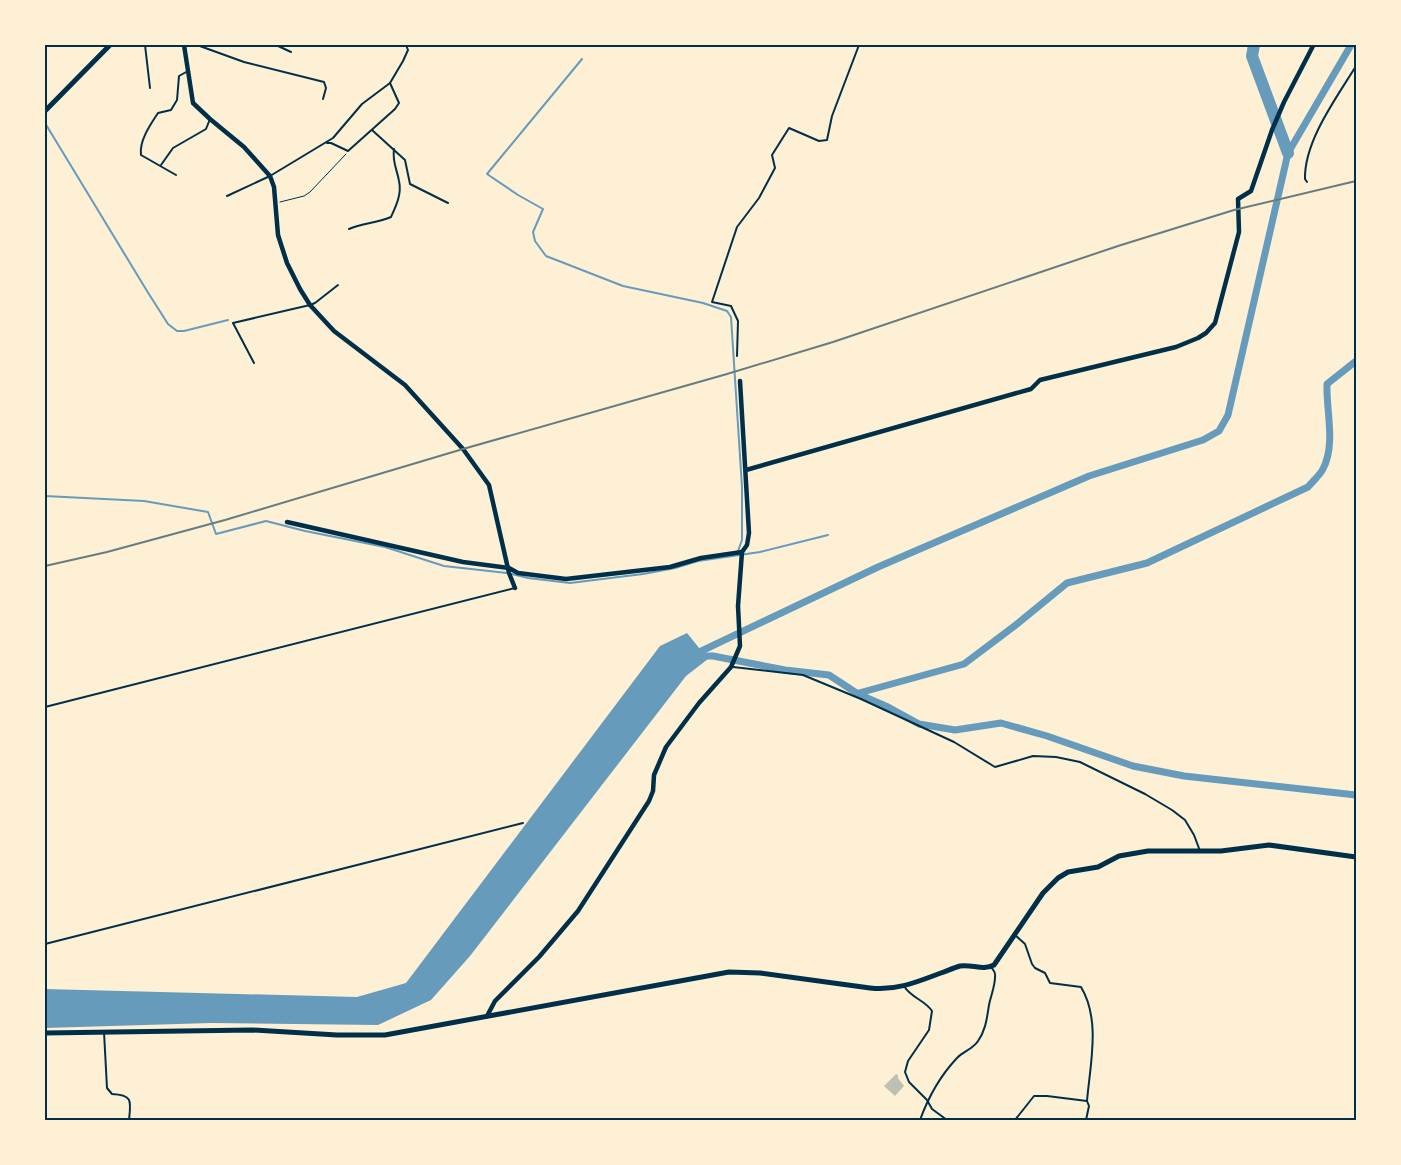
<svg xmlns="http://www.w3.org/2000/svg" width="1401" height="1165" font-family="Barlow,sans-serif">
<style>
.water{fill:#669bbc}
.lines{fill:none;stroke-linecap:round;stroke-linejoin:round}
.stream{stroke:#669bbc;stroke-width:2}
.canal{stroke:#669bbc;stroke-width:7}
.river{stroke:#669bbc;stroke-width:12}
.building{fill:#bec0b2}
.path{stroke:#003049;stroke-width:1}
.service{stroke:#003049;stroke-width:2}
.minor{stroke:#003049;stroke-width:4.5}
.tertiary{stroke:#003049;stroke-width:5}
.rail{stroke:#657d81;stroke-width:2}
.neatline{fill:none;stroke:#003049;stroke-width:2}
</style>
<rect width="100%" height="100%" fill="#fdf0d5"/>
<path class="water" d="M687,633L708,659L686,676L470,956L431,1000L378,1025L211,1023L45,1028V989L357,997L406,983L660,646Z"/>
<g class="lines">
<g class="stream">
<path d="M582,59L487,174L518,195L543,209L533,232L535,241L546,256L623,286L703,303L727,311L731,317L742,487V540L738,551"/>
<path d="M45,123L147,291L168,324L177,331H184L228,320"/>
<path d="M45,496L144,501L208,512L216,534L266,521L305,531L385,547L444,566L507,573"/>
<path d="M512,574L528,578L570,583L643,574L675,568L698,561L760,552L828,535"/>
</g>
<g class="canal">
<path d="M693,655L878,567L1089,476L1203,440L1219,431L1228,415L1288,153L1351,45"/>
<path d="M698,656H713L785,670L829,675L858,694L888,707L919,724L955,730L1001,723L1047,736L1133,766L1184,776L1356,795"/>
<path d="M859,693L964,664L1017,624L1067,583L1147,563L1308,487C1313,481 1320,475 1323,469C1336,444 1326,411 1327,384L1356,361"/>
</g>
<path class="river" d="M1254,45L1252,56L1288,153"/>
</g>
<path class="building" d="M896,1074L898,1075V1078L904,1086L895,1096L884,1086Z"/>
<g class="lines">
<path class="path" d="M280,202L304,196L310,192L346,154"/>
<g class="service">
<path d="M145,45L150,88"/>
<path d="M197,45L244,62L324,82L326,88L323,99"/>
<path d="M276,45L291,52"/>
<path d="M372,130L405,160L410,184L448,203"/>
<path d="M327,143H331L348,151L395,109L399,103L390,83"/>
<path d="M161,165L173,148L206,129L210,119"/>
<path d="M176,175L141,155C139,141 150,125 158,113L171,110L177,100L179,76L188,71"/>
<path d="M1307,182L1305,179C1304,141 1337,97 1356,66"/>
<path d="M227,196L270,176L333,138L362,104L390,83L403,61L408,50L406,45"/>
<path d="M349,229C362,223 377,223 391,217C396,206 402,194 399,181C397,169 392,162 394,149"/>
<path d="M737,356L738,321L731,306L712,302L737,227L759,198L775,168L772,155L789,128L819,141L827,140L832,116L859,45"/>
<path d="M254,363L233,323L310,305L315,303L338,285"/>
<path d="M733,667L803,675L861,699L954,742L995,767L1033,756L1056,757L1080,762L1145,794L1172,810L1185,820L1194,835L1200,851"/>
<path d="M45,707L515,588"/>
<path d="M1015,935L1025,944L1032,964L1035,968L1045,973L1050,983L1081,987C1101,1020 1090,1065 1087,1101L1089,1106L1086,1120"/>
<path d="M45,944L523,823"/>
<path d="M904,986C911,998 925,1000 932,1011L929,1030L908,1061L905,1072L909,1082L927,1100L932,1109L947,1120"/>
<path d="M104,1032L107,1088L112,1094C133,1095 131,1101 129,1120"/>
<path d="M920,1120C928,1098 941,1075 957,1058C964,1051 973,1049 978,1041C986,1030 987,1017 989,1005C991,995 996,984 995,974C995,972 993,970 992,968"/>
<path d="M1015,1120L1034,1096H1047L1087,1101"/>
</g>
<g class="minor">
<path d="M184,45L193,103L210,119L244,147L270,176L274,187L278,235L287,263L300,289L310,305L334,331L405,385L463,449L489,485L509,573L515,588"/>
<path d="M746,470L1031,389L1040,380L1176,347L1198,338L1206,333L1215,323L1239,232L1238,199L1251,191L1272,130L1284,102L1313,46"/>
<path d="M287,522L463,562L509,568L518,573L566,579L670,567L701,558L742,552"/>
<path d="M487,1016L495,1001L539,957L578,911L649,801L653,791L654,775L666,747L699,703L731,667L740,646L738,606L742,552L747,545L749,533L740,381"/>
</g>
<g class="tertiary">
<path d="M45,111L110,45"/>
<path d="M45,1033L252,1030L337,1035H385L729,972L760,973L870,988C896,991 917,982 941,973C947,971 953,968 960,966C972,964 983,971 994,965L1043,893L1058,878L1068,872L1098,867L1119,856L1148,851H1221L1269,845L1356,857"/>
</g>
<path class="rail" d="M45,566L107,552L225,520L463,449L727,374L833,342L1118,246L1234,210L1356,181"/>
</g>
<rect width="1401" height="1165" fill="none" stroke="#fdf0d5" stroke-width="92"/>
<rect x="46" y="46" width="1309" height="1073" class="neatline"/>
</svg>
